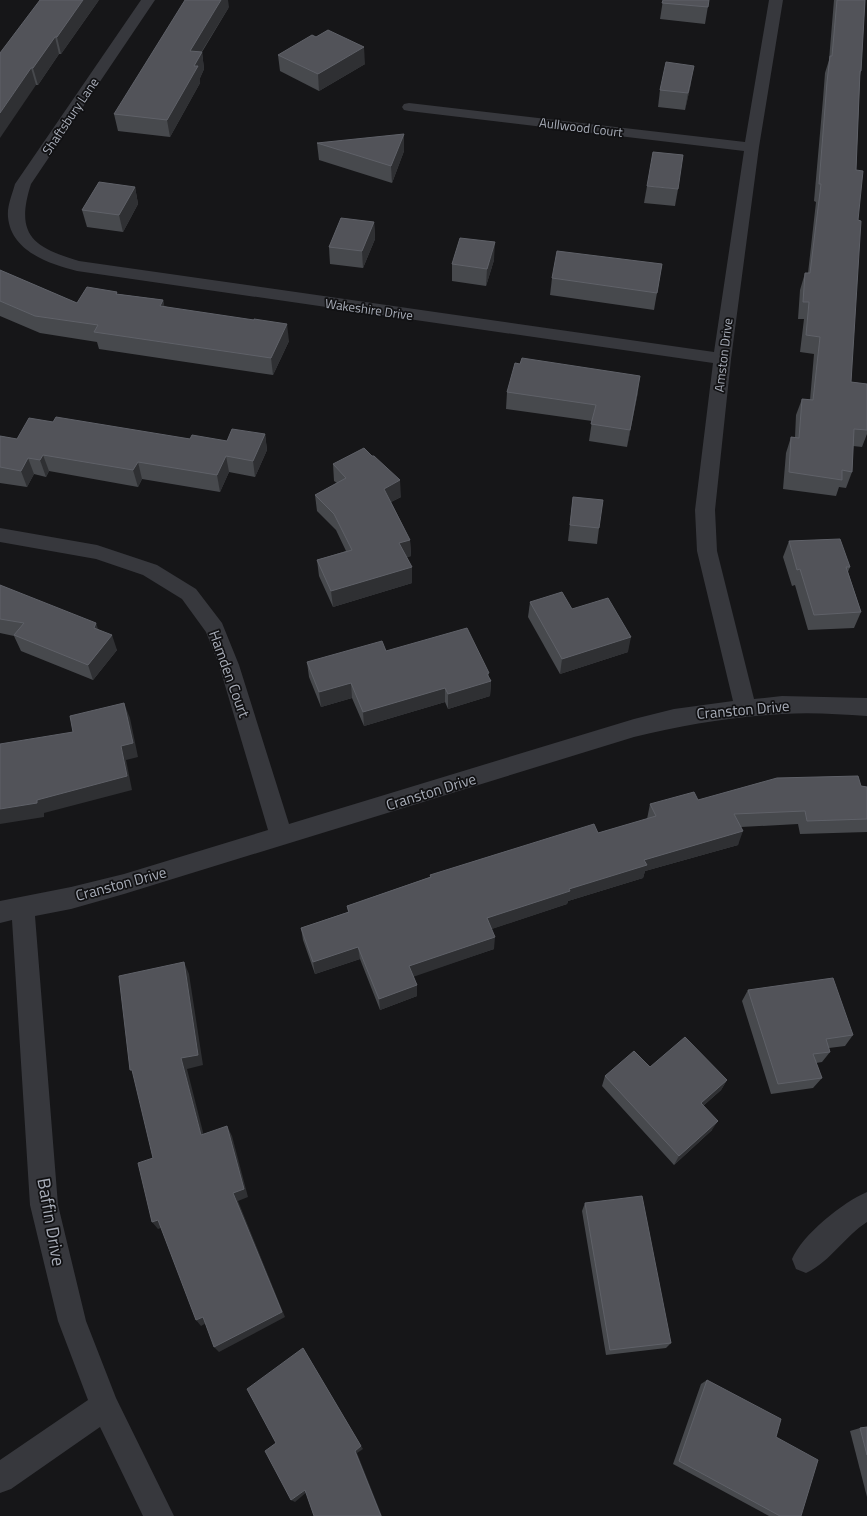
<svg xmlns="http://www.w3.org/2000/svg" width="867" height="1516" font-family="'Titillium Web',sans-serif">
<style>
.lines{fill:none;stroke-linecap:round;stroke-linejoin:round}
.minor{fill:#37383d;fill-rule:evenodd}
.wall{fill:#47494d}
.shaded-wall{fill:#2f3033}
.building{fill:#525359;stroke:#5f6168}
.labels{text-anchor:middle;stroke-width:3.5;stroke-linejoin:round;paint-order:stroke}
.far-street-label{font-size:13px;fill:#a8adb8;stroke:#111113}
.street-label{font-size:15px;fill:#a8adb8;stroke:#111113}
.near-street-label{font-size:18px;fill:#a8adb8;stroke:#111113}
</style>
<rect width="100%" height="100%" fill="#161618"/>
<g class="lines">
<g class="minor">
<path d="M141,0H155L31,184C15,234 32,247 79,261L714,352L744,151L409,111L404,110L402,107L404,104L409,103L745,142L769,0H783L759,147L731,359L715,510L717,551L754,699L782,696L867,698V716C839,714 810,712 782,714C732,717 682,725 634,737L124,894L71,909L35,916L58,1205L86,1321L116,1398L174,1516H143L100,1427L11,1489L0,1493V1460L88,1400L58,1321L30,1205L12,920L0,923V901L71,887L124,874L268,830L219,665L206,632L182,599L143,575L96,559L0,542V528L97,545L157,565L196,589L222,623L239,665L289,824L634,719L674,709L733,701L697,551L695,510L713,363L77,271C49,264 11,251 8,217C7,206 12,195 15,184Z"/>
<path d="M867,1192V1222C845,1236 829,1263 806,1273L796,1269L792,1259C802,1235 843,1202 867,1192Z"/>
</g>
</g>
<g class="wall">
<path d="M99,0L61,54H59L38,85H36L0,53Z"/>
<path d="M663,0H709L705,24L660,19Z"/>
<path d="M834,0H865L861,71L860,76L856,170L858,220L851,382L867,384V434L862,447L853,446L852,472L846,488L839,487L836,496L783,489L786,453L791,437H795L796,415L802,399L810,400L814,354L800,352L804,319H798L800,290L805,273H808L816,202L814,201L823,99L825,73L829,60Z"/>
<path d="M229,7L202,52L204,69L200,78V83L170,137L118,131L114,114Z"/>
<path d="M278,55L365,64L319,91L280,71Z"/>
<path d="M691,83L685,110L658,107L660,90Z"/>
<path d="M317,143L404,151L392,183L319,160Z"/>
<path d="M647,186L678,189L675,206L644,203Z"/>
<path d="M135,187L138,204L123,232L87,227L82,210Z"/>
<path d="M374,222L375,239L363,268L330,264L329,247Z"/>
<path d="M494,260L486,286L452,281V264Z"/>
<path d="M662,264L654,310L550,295L552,278Z"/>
<path d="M0,270L77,303L117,292V294L163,300L164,306L289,341L273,375L99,349L97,342L40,333L0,316Z"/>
<path d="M507,392H638L627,447L589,441L592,421L506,409Z"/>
<path d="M53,422L190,439L227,441L265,434L267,450L255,477L229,472L220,492L142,479L138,487L49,471L46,477L34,474L27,487L0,483V436L17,439Z"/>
<path d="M333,464L401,497L391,502L410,540L411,556L407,557L412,583L333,607L319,576L317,560L346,551L336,530L317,511L315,495L337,483L334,481Z"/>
<path d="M573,497L599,528L597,544L568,541Z"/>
<path d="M789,541L850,567L848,572L861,612L854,628L808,630L795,585L792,586L783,557Z"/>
<path d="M0,585L98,629L117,650L93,680L21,651L14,636L0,633Z"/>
<path d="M530,602L572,609L628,652L560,674L528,617Z"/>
<path d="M386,651L489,678L491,681L490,696L448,709L445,702L364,726L352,698L321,707L309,677L307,662Z"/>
<path d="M861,786L867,787V832L800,834L798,824L741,827L738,845L645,871L643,878L568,901L567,904L491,929L494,949L413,976L417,985V996L380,1010L360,959L315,974L303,940L301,928L348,912L347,906L430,877V875L598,833L647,819L650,804Z"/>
<path d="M748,990L853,1035L845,1046L829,1048L830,1052L822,1062L816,1063L822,1078L813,1088L771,1094L742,1001Z"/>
<path d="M650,1067L727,1080L721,1090L703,1106L712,1130L674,1165L602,1086L605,1076Z"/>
<path d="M585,1203L671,1343L666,1348L606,1355L582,1211Z"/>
<path d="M707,1380L801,1516H769L673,1464L701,1384Z"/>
<path d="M867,1427V1497L850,1431L860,1428Z"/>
</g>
<g class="shaded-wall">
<path d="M83,0H99L61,54L57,37Z"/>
<path d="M221,0H228L229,7L192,67L190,51Z"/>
<path d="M55,37L59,54L38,85L33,68Z"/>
<path d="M364,47L365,64L319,91L318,74Z"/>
<path d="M202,52L204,69L200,78V83L170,137L167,120L194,66Z"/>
<path d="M694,66L691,83L685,110L688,93Z"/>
<path d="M31,68L36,85L0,138V113Z"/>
<path d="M404,134V151L392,183L391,166Z"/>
<path d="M135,187L138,204L123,232L119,215Z"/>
<path d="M374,222L375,239L363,268L362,251Z"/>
<path d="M495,242L494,260L486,286L487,269Z"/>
<path d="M163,300L167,317L160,306Z"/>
<path d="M287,324L289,341L273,375L271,358Z"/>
<path d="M640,376L638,392L627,447L630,430Z"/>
<path d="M265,434L267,450L255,477L253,461Z"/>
<path d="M43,455L49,471L46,477L40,460Z"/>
<path d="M226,456L229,472L220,492L217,475Z"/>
<path d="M28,458L34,474L27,487L21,471Z"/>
<path d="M138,462L142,479L138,487L133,470Z"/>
<path d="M400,480L401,497L385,505L384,489Z"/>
<path d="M410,540L411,556L400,559L399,543Z"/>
<path d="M412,567V583L333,607L331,591Z"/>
<path d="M96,623L101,638L94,628Z"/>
<path d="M112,635L117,650L93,680L88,665Z"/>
<path d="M631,637L628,652L560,674L562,659Z"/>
<path d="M489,673V682L491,681L490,696L448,709V694Z"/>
<path d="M351,683L352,698L321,707L319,692Z"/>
<path d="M445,688V702L364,726L363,712Z"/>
<path d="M124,703L130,718L138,757L126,760L132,790L44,813V817L0,824V809L37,800L121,746Z"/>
<path d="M743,831L738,845L645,871L643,878L568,901L567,904L486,931L487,918L569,889L644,860Z"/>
<path d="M495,937L494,949L410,978L409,966Z"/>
<path d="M358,947L360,959L315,974L313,962Z"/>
<path d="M184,962L189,974L203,1065L187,1069L206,1144L201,1135L181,1058Z"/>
<path d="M417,985V996L380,1010L379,999Z"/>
<path d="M727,1080L721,1090L695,1113L701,1103Z"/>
<path d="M718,1121L712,1130L674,1165L679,1156Z"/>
<path d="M227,1126L232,1136L248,1197L238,1201L285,1317L219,1352L214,1347L233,1193Z"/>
<path d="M158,1220L164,1227L158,1229L152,1222Z"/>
<path d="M203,1317L208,1322L201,1326L196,1320Z"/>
<path d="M303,1348L363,1449L357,1453L382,1516H381Z"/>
<path d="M305,1490L308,1491L295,1502L291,1500Z"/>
</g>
<g class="building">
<path d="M40,0H83L57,37H55L33,68H31L0,113V53Z"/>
<path d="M185,0H221L190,51L202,52L194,66H198L167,120L114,114Z"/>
<path d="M663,0H709L708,7L662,3Z"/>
<path d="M837,0H865L861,71H860L856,170L863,171L858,220L861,221L851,382L867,384V430L854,429L852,472L842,470V480L789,472L791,437L799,438L802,399L813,400L820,337L806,335L809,302H803L805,273H810L821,184H819L827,82L830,56H832Z"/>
<path d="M328,30L364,47L318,74L278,55L312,35L316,37Z"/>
<path d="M666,62L694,66L688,93L660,90Z"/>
<path d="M404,134L391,166L317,143Z"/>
<path d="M653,152L683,155L678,189L647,186Z"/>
<path d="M99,182L135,187L119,215L82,210Z"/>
<path d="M341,218L374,222L362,251L329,247Z"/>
<path d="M460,238L495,242L487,269L452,264Z"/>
<path d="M557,251L662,264L657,293L552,278Z"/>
<path d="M0,270L77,303L87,287L117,292L116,294L163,300L160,306L254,320V319L287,324L271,358L94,332L98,325L35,316L0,301Z"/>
<path d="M522,358L640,376L630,430L591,424L596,405L507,392L515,363L520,364Z"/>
<path d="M56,417L190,439L192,435L227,441L232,429L265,434L253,461L226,456L217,475L138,462L133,470L43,455L40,460L28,458L21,471L0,467V436L17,439L29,418L53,422Z"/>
<path d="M364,448L372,456H374L400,480L384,489L410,540L399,543L412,567L331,591L317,560L352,550L334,514L315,495L346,478L333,464Z"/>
<path d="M573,497L603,500L599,528L570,525Z"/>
<path d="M840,539L850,567H846L861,612L814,615L800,569L797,570L789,541Z"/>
<path d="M0,585L96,623L94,628L112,635L88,665L14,635L24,623L0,619Z"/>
<path d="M562,592L572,609L608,598L631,637L562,659L530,602Z"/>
<path d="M467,628L489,673L487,674L491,681L448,694L445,688L363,712L351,683L319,692L307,662L382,641L386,651Z"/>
<path d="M124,703L133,743L121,746L127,776L37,800V803L0,809V744L73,732L70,716Z"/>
<path d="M858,776L861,786L867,787V819L807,821L805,811L734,814L743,831L644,860L647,865L569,889L570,891L487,918L495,937L409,966L417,985L379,999L358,947L313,962L301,928L349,912L347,906L431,877L430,875L594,824L598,833L656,816L650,804L694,792L698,800L777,778Z"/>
<path d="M184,962L198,1055L181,1058L201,1135L227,1126L244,1189L233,1193L282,1312L214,1347L203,1317L196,1320L158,1220L152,1222L138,1163L153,1158L132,1070H130L119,976Z"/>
<path d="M833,978L853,1035L826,1039L830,1052L813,1054L822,1078L778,1084L748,990Z"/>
<path d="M685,1037L727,1080L701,1103L718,1121L679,1156L605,1076L634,1051L650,1067Z"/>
<path d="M642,1196L671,1343L610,1350L585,1203Z"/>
<path d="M303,1348L361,1446L355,1451L381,1516H314L305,1490L291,1500L265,1451L276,1443L247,1389Z"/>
<path d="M707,1380L781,1419L776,1437L818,1460L801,1516H780L679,1461Z"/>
<path d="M867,1427V1455L860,1428Z"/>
</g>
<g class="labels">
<g class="far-street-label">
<text transform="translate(70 116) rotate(-56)" y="5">Shaftsbury Lane</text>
<text transform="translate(581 127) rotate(7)" y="5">Aullwood Court</text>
<text transform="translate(369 309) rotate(8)" y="5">Wakeshire Drive</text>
<text transform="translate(723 355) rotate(-83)" y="5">Amston Drive</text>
</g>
<g class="street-label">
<text transform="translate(229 674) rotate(70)" y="5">Hamden Court</text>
<text transform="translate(743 710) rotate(-5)" y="5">Cranston Drive</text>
<text transform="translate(431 792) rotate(-17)" y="5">Cranston Drive</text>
<text transform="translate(121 884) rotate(-15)" y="5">Cranston Drive</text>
</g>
<g class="near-street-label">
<text transform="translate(51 1222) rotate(80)" y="6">Baffin Drive</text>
</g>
</g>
</svg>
